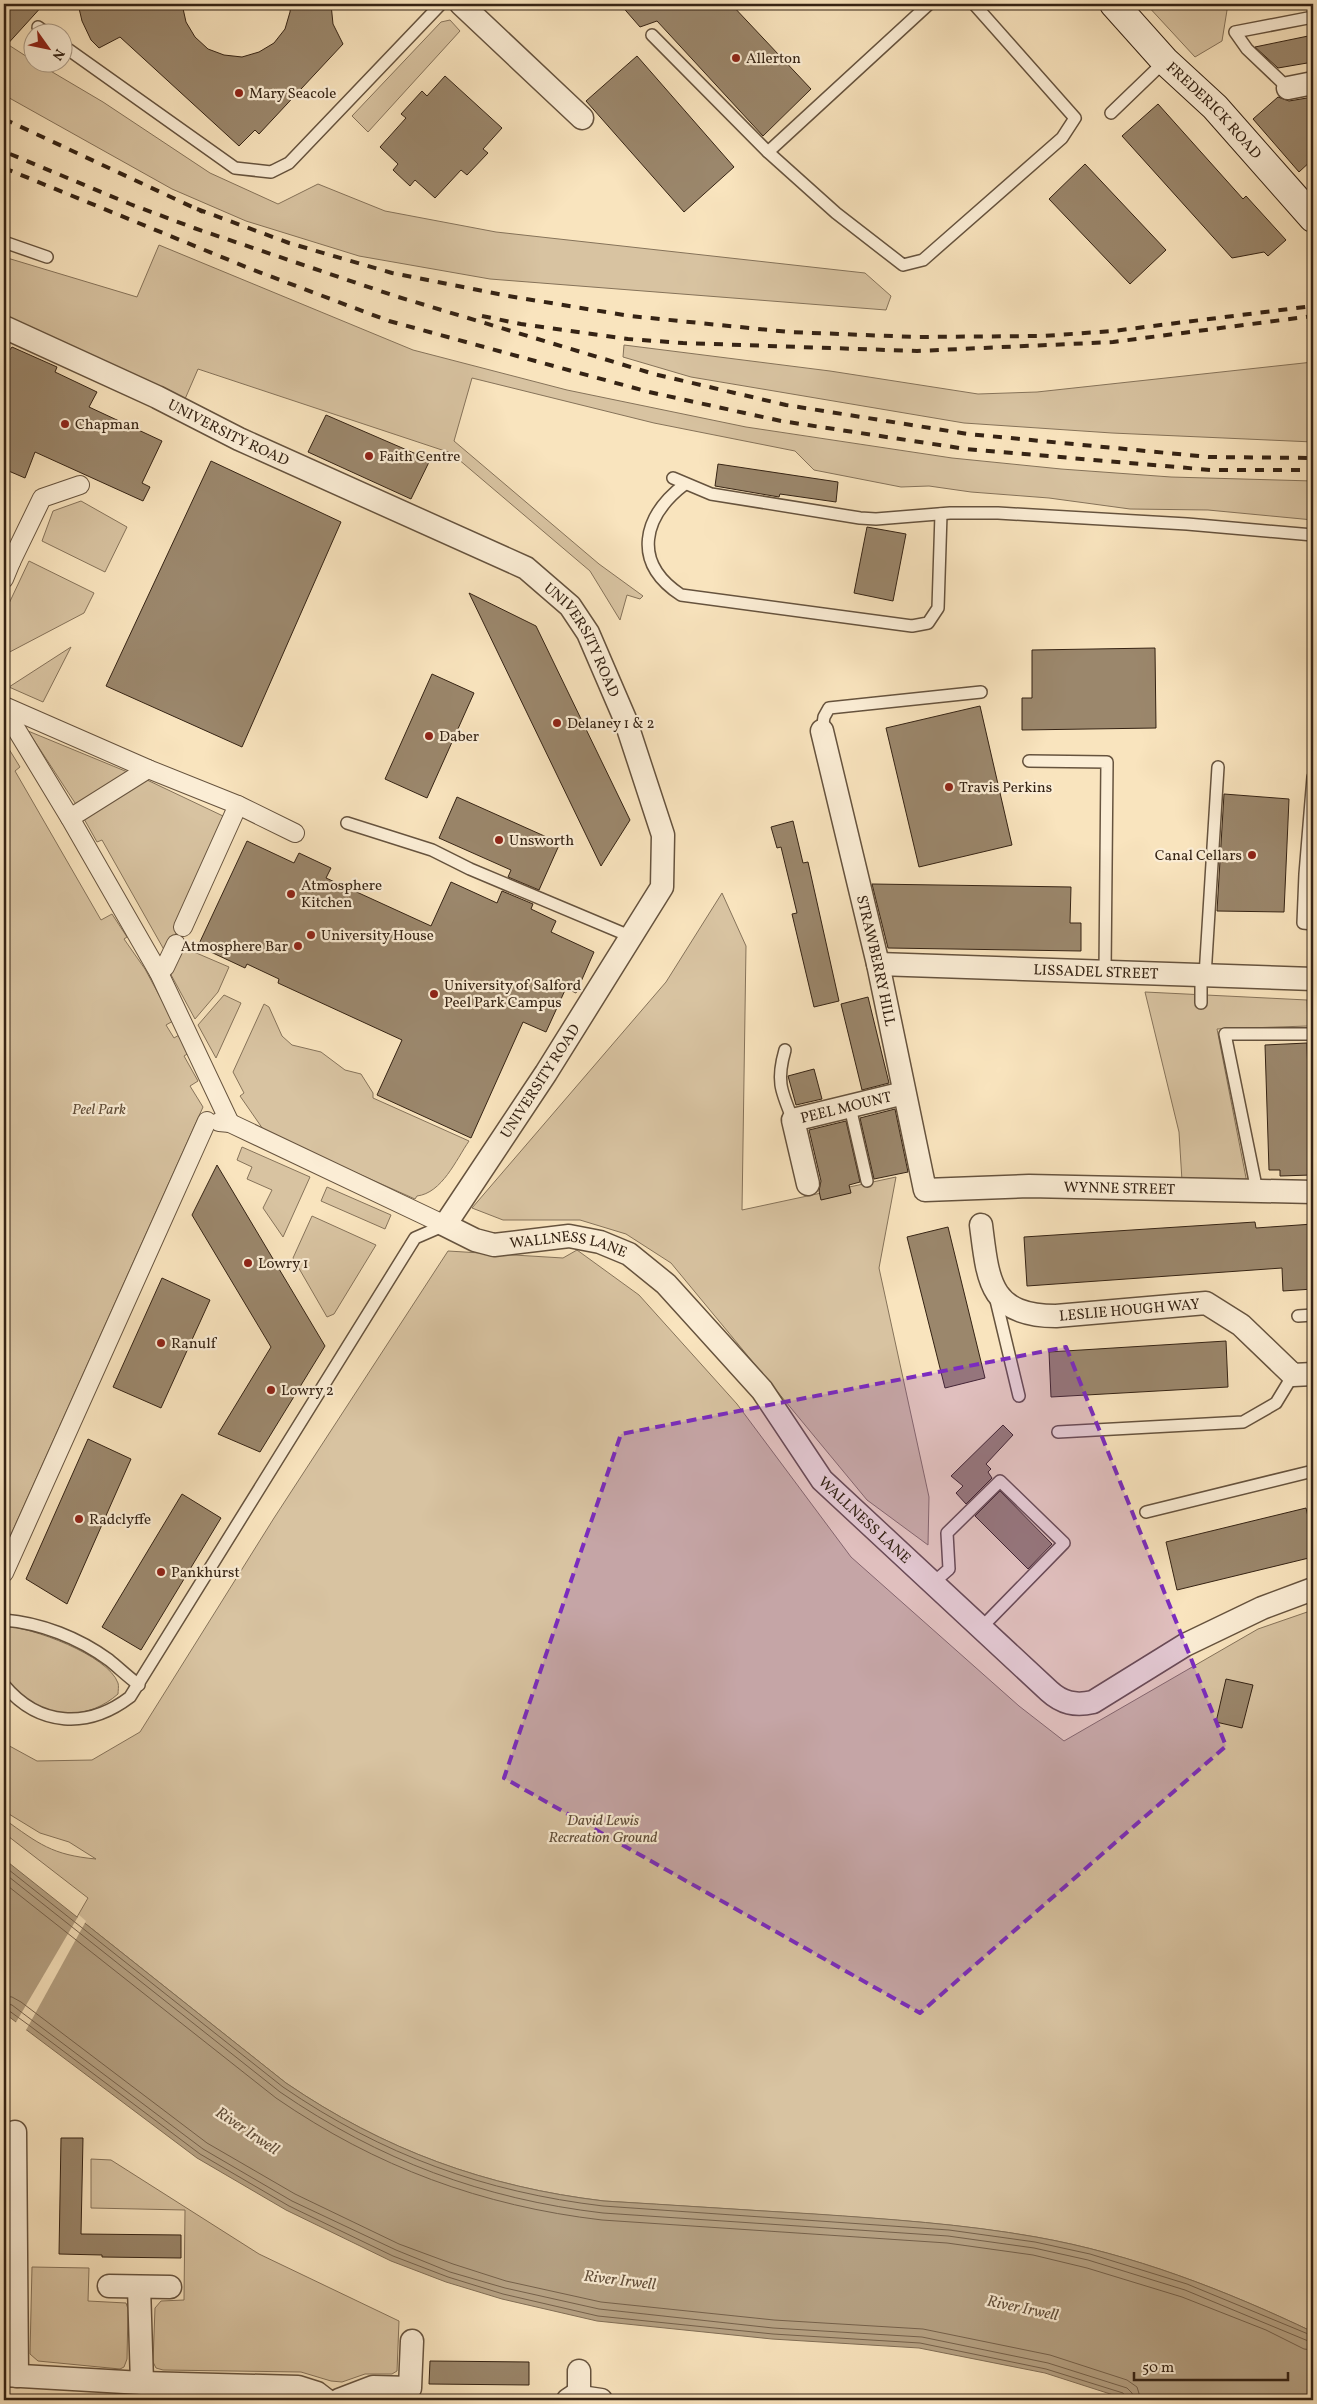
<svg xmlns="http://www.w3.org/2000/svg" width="1317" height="2404" font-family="Vollkorn,serif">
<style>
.green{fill:#d8c3a1;stroke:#86735a}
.water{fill:#b6a284;stroke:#826f57}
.pier{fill:#f9e4be}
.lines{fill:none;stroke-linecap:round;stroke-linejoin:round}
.shore{stroke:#76624c;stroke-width:1}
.building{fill:#9b876c;stroke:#352314}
.service-casing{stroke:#66533e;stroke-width:14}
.pedestrian-casing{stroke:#66533e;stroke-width:20}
.minor-casing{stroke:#66533e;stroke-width:25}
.secondary-casing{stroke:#352314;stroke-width:30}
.service{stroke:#fbedd5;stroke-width:11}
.pedestrian{stroke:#fbedd5;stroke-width:18}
.minor{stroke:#fbedd5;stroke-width:22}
.secondary{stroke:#fbedd5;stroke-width:28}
.rail{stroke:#352314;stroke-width:4;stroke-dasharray:9 9;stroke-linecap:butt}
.marked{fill:#7b2cbf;fill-opacity:0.2;stroke:#7b2cbf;stroke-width:4;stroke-dasharray:10 6;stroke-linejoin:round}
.poi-dot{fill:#8f2418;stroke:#fbedd5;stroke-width:2}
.labels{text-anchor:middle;stroke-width:4.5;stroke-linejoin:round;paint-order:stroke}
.poi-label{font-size:15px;fill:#352314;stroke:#fbedd5;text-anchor:start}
.street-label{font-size:15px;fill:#352314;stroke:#fbedd5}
.park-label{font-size:15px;font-style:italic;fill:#5e4b37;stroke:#fbedd5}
.water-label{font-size:16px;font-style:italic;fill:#624f3b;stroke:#fbedd5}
</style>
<rect width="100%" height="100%" fill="#f9e4be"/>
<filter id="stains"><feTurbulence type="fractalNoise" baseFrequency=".004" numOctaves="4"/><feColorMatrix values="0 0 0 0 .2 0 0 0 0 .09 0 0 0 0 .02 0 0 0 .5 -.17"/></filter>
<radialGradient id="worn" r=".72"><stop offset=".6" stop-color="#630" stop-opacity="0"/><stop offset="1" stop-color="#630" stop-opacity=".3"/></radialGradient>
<g class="green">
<path d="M1146,4H1228L1222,41L1195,57Z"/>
<path d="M450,20L460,31L368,132L352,116L441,22Z"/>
<path d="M4,42L32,60V62L37,63L103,102L210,173L278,204L318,184L385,211L496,232L865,273L891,296L886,310L490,279L359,256L246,221L172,189L4,95Z"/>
<path d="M159,245L413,350L567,390L746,427L952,458L1061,469L1171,477L1313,481V520L1208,510L1130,509L1049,498L971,492L929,486L901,487L814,470L795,451L654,423L472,378L454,441L599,564L643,596L640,599L627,595L620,620L590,571L451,453L198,369L185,399L4,318V257L137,297Z"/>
<path d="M624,345L830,371L978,394L1037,392L1313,362V442L1112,433L964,423L691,377L623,357Z"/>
<path d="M81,501L127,527L105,572L42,541L53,511Z"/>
<path d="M29,561L94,593L84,613L4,655V614Z"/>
<path d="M71,647L43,702L9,687Z"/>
<path d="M28,731L130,773L77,806Z"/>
<path d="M4,741L20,767L15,771L101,920L112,914L127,937L124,939L145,969L173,1021L166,1025L174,1038L179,1035L189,1053L184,1056L198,1081L190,1086L203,1107L4,1550Z"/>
<path d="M145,779L223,816L224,820L167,955L102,840L97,842L83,817Z"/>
<path d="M722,893L746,946L742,1210L896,1177L879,1268L929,1497L928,1545L867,1500L671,1263L626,1234L580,1220H503L472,1208L666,982Z"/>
<path d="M180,946L229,967L218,992L195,1019L169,971Z"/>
<path d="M1145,992L1307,1000L1308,1026L1217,1029L1247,1183L1182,1181L1179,1132Z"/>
<path d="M224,995L241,1003L216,1058L198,1025Z"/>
<path d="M264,1004L269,1007L282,1036L292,1045L321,1052L345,1070L361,1074L373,1093V1098L469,1141C456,1160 442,1193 417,1196L415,1199L265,1132L240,1096L244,1093L233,1072Z"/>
<path d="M242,1147L310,1177L283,1237L263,1208L272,1190L247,1179L252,1167L237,1160Z"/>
<path d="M327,1187L391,1215L385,1229L321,1201Z"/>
<path d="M312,1216L376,1245L334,1314L327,1317L293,1258Z"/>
<path d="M577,1250L639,1295L737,1404L851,1557L1019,1706L1064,1741L1258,1629L1313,1610V2332C1225,2290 1132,2254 1036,2237C962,2224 886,2219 811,2214C742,2210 673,2205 604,2201C486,2187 384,2150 286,2083L77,1917L88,1898L4,1833V1819C39,1844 52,1855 96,1859L69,1842L40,1833L4,1811V1743L37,1761L92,1760L140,1732L274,1518L448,1251L563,1258Z"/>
<path d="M4,1626C31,1627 108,1655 118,1683C119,1686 118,1691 118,1694C90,1719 48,1721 20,1694C14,1689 7,1684 4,1677C0,1666 4,1639 4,1626Z"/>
<path d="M91,2159L111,2160L259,2254L399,2321L397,2371L392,2374H365L342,2382L331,2381L301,2372L163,2370L156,2368L153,2362L155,2308L161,2301L184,2300L185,2210L91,2208Z"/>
<path d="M32,2267L89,2268L88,2301L126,2303L128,2309L127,2359L124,2367L120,2369L38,2361L30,2354Z"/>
</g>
<path class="water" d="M4,1859L286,2083C384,2150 486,2187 604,2201C674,2205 744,2210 815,2214C888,2219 963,2224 1036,2237C1132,2254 1225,2290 1313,2332V2400H1129L1045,2373L919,2348L772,2339L597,2321L502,2299L446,2282L391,2261L286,2210L197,2158L4,2013Z"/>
<path class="pier" d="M79,1915L86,1921L25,2032L15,2024Z"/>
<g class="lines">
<g class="shore">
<path d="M4,1866L283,2087C382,2155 485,2192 603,2206L949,2230L1035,2242L1090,2254L1187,2284L1313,2336"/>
<path d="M4,1873L280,2092C379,2160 483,2199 603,2213L948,2236L1034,2248L1088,2260L1185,2290L1313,2343"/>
<path d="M4,1883L276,2098C376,2167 482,2206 602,2220L947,2243L1033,2255L1087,2268L1182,2297L1266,2330L1304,2349L1313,2350"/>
<path d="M4,1996L12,1997L21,2002L207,2143L295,2194L399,2244L453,2264L506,2281L601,2302L774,2320L923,2329L1050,2355L1127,2380L1137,2387L1141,2400"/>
<path d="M4,2003L12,2005L33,2021L203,2149L292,2201L396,2250L450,2272L505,2288L599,2309L773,2328L922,2337L1048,2363L1127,2388L1132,2393L1134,2400"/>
<path d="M4,2010H8L30,2026L200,2154L289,2206L393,2256L448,2277L503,2294L598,2316L773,2334L920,2343L1046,2369L1123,2393L1127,2400"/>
</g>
</g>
<g class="building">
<path d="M4,4H44L4,48Z"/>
<path d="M78,4H182L186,22L195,37L208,49L224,55L242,57L259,52L274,43L285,29L290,12L291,4H331L333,24L343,44L259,134L255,130L239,146L120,37L99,48L91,40L82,21Z"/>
<path d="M620,4H731L811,89L763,136L657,21L640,27Z"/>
<path d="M1313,35V62L1278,68L1255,47Z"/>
<path d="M637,56L734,167L684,212L586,101Z"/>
<path d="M445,76L502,128L483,149L488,153L467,175L461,170L435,198L415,180L410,186L393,170L398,164L380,147L406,118L401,114L422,91L427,96Z"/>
<path d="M1278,97L1289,101L1313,97V159L1299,172L1253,119Z"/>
<path d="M1158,104L1243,199L1246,196L1286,240L1268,256L1264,252L1232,258L1122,136Z"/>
<path d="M1085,164L1166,250L1130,284L1049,199Z"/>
<path d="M12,347L57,367L55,372L97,392L89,407L162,441L142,483L150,487L143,501L35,452L25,478L4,469V349L9,351Z"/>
<path d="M326,415L430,460L411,499L308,452Z"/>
<path d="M211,461L341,522L242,747L106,686Z"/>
<path d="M718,464L838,482L836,502L780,494L779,497L715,486Z"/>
<path d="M867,527L906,534L893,601L854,593Z"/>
<path d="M469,593L536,626L630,820L601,866Z"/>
<path d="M1155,648L1156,728L1022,730V698H1032V650Z"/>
<path d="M432,674L474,693L427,798L385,779Z"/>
<path d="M980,706L1012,845L919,867L886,728Z"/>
<path d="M1224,794L1289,799L1284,912L1217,911Z"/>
<path d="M457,797L560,843L539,890L508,877L511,870L439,838Z"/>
<path d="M793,821L803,863L808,862L839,1001L814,1007L792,914L797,913L781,847L777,848L771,827Z"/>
<path d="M247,841L294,863L299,853L331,868L326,878L431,926L451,882L497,903L502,891L533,904L531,909L556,921L551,932L594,952L576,993L566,988L546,1032L523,1022L471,1138L377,1095L402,1040L278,983L279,979L247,964L245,968L198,946Z"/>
<path d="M872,884L1071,887L1070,923H1081V951L888,948Z"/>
<path d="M868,997L889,1083L862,1090L841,1004Z"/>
<path d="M1307,1043L1311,1175L1280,1176V1170H1269L1265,1045Z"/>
<path d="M814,1069L822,1099L796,1105L788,1076Z"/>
<path d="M895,1109L908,1172L874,1179L860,1118Z"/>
<path d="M846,1121L860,1182L849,1185L851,1193L821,1200L819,1191L821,1181L809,1130Z"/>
<path d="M217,1165L325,1346L260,1452L218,1434L271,1347L192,1215Z"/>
<path d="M1255,1222L1256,1228L1313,1224V1289L1283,1291L1282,1268L1027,1286L1024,1237Z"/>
<path d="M948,1227L985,1378L945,1388L907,1237Z"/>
<path d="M162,1278L210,1300L161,1408L113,1387Z"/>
<path d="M1226,1341L1228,1387L1051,1397L1049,1352Z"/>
<path d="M1003,1425L1013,1435L986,1464L991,1469L988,1472L992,1478L966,1504L956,1493L963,1486L951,1476Z"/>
<path d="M88,1439L131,1459L67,1604L26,1579Z"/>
<path d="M1000,1491L1052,1544L1028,1569L975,1516Z"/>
<path d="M182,1494L221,1518L141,1650L102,1627Z"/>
<path d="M1306,1508L1313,1539V1557L1177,1590L1166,1542Z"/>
<path d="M1226,1679L1253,1685L1242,1728L1216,1722Z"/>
<path d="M61,2138H83L81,2234L181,2235V2258L102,2257V2255L59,2254Z"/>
<path d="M430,2361L529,2362V2385L429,2384Z"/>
</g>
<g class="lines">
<g class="service-casing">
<g id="service">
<path d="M929,4L768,152L836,213L903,265L923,260L1062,138L1075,118L974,4"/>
<path d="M38,27L45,32"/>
<path d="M652,35L768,152"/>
<path d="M62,45L235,168L271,172L289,163L441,4"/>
<path d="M1288,88L1247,49L1235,32L1313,17"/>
<path d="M1111,113L1165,61"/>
<path d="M4,242L47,257"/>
<path d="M673,478L711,494L860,518L876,519L950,513H998L1187,524L1313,535"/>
<path d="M685,484C643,516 631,562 681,595L912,626L928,623L938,608L941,514"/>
<path d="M822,731L824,717L829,708L981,692"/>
<path d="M1029,761L1107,762L1105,972"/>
<path d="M1313,777L1305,874L1303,923L1313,924"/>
<path d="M347,823L432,850L470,869L632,937"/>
<path d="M1205,976L1218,767"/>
<path d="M1201,1003V975"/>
<path d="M785,1050C776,1081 781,1091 793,1120"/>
<path d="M850,1107L867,1181"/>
<path d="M1257,1191L1225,1034H1313"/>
<path d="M995,1296L1019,1396"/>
<path d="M1298,1316L1313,1315"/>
<path d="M1058,1432L1243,1422L1276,1403L1293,1375"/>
<path d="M1146,1512L1313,1471"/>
<path d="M933,1583L949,1569L947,1533L1000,1481L1064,1543L981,1628"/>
<path d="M4,1620C41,1623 79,1638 109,1660C119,1668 128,1677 139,1685"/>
<path d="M4,1685C39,1727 88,1729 130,1697L415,1238L445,1225"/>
</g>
</g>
<g class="pedestrian-casing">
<g id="pedestrian">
<path d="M11,562L42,498L80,485"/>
<path d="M4,579L11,562L5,553"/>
<path d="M4,706L148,769L238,805L295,833"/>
<path d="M4,709L70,818L159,973L230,1123"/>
<path d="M70,818L148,769"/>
<path d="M183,927L238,805"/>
<path d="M159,973L165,967L176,944"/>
<path d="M219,1122L230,1123L445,1225"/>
<path d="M4,1573L207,1121"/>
</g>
</g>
<g class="minor-casing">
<g id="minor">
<path d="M461,4L582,118"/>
<path d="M1288,88L1313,83"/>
<path id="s1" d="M4,327L157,397L239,439L526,568L570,606L588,633L625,719L663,835L662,887L546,1073L445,1225L475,1240L494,1245L569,1236L600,1242L629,1254L666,1284L762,1390L822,1480L1049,1691C1062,1703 1075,1706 1093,1702L1185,1645L1262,1608L1313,1589"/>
<path id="s2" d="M822,731L878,964L925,1190L1029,1186L1313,1192"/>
<path id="s3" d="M878,964L1313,979"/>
<path id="s4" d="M808,1184L793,1120L904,1093"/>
<path id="s5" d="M981,1225C988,1280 989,1316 1056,1316L1206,1303L1241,1325L1293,1375L1313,1374"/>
<path d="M15,2132L17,2376"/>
<path d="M109,2286L170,2287"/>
<path d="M139,2287L142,2383"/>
<path d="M579,2371V2397"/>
<path d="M4,2375L142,2383L298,2387L317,2393L326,2400"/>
<path d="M339,2400L373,2387L410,2388L412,2341"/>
<path d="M568,2400L574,2396L601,2400"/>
</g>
</g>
<g class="secondary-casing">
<g id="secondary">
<path id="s6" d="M1114,4L1165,61L1215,107L1313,218"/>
</g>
</g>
<use href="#service" class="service"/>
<use href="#pedestrian" class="pedestrian"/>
<use href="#minor" class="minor"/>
<use href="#secondary" class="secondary"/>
<g class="rail">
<path d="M4,119L203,212"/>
<path d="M10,154L130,204L194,228L395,296L654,374L786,405L968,434L1209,457L1313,458"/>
<path d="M4,168L251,269L389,321L649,392L781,421L966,449L1211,470H1313"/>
<path d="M197,209L289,243L392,273L508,296L630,316L789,332L916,337L1043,336L1113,331L1313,306"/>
<path d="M482,316L521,324L628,339L683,343L917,351L1113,342L1313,316"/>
</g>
</g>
<path class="marked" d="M1066,1347L1226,1746L920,2013L504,1778L621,1434Z"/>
<g class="poi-dot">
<circle cx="736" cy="58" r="5"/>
<circle cx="239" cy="93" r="5"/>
<circle cx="65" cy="424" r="5"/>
<circle cx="369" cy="456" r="5"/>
<circle cx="557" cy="723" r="5"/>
<circle cx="429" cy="736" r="5"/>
<circle cx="949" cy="787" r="5"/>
<circle cx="499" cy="840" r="5"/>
<circle cx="1252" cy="855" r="5"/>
<circle cx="291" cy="894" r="5"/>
<circle cx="311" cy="935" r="5"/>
<circle cx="298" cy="946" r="5"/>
<circle cx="434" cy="994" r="5"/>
<circle cx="248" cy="1263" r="5"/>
<circle cx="161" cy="1343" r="5"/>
<circle cx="271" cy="1390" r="5"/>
<circle cx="79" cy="1519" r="5"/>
<circle cx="161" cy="1572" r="5"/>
</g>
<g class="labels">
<g class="poi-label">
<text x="746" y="63">Allerton</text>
<text x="249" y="98">Mary Seacole</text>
<text x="75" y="429">Chapman</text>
<text x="379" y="461">Faith Centre</text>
<text x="567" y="728">Delaney 1 &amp; 2</text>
<text x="439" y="741">Daber</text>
<text x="959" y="792">Travis Perkins</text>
<text x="509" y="845">Unsworth</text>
<text x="1242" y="860" text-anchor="end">Canal Cellars</text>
<text x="301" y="890">Atmosphere<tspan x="301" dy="17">Kitchen</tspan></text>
<text x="321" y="940">University House</text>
<text x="288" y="951" text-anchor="end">Atmosphere Bar</text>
<text x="444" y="990">University of Salford<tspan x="444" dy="17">Peel Park Campus</tspan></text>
<text x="258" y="1268">Lowry 1</text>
<text x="171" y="1348">Ranulf</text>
<text x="281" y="1395">Lowry 2</text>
<text x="89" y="1524">Radclyffe</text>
<text x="171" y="1577">Pankhurst</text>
</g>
<g class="street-label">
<text dy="5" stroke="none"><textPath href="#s6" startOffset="146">FREDERICK ROAD</textPath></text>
<text dy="5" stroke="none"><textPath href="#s1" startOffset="248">UNIVERSITY ROAD</textPath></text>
<text dy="5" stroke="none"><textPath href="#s1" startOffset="668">UNIVERSITY ROAD</textPath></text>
<text dy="5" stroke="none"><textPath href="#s2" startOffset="236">STRAWBERRY HILL</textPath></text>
<text dy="5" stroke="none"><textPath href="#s3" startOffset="218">LISSADEL STREET</textPath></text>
<text transform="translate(540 1081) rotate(-57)" y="5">UNIVERSITY ROAD</text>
<text dy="5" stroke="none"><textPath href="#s4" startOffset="120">PEEL MOUNT</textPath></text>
<text dy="5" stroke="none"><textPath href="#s2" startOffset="665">WYNNE STREET</textPath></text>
<text dy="5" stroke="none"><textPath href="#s1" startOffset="1464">WALLNESS LANE</textPath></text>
<text dy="5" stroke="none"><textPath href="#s5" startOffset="210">LESLIE HOUGH WAY</textPath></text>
<text dy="5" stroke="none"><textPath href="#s1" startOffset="1884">WALLNESS LANE</textPath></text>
</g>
<g class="park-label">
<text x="99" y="1114">Peel Park</text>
<text x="603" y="1825">David Lewis<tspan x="603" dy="17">Recreation Ground</tspan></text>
</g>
<g class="water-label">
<text transform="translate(248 2130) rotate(34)" y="6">River Irwell</text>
<text transform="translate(620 2279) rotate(7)" y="6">River Irwell</text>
<text transform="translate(1023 2307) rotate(12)" y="6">River Irwell</text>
</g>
</g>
<rect width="1317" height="2404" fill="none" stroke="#f9e4be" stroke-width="20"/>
<rect x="5" y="5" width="1307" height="2394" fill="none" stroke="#352314" stroke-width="2.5"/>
<rect x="10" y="10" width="1297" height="2384" fill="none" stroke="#352314"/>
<g transform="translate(48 48) rotate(123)"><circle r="24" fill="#fbedd5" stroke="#ac9c88"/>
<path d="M0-4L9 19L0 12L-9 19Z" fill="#8f2418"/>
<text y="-8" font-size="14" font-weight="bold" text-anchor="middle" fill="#352314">N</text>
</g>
<path d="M1134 2372v8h154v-8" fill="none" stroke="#352314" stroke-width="2.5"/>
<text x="1142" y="2372" font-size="15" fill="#352314" stroke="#fbedd5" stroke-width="4" paint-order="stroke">50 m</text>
<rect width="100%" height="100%" filter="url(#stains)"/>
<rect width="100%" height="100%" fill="url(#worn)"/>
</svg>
